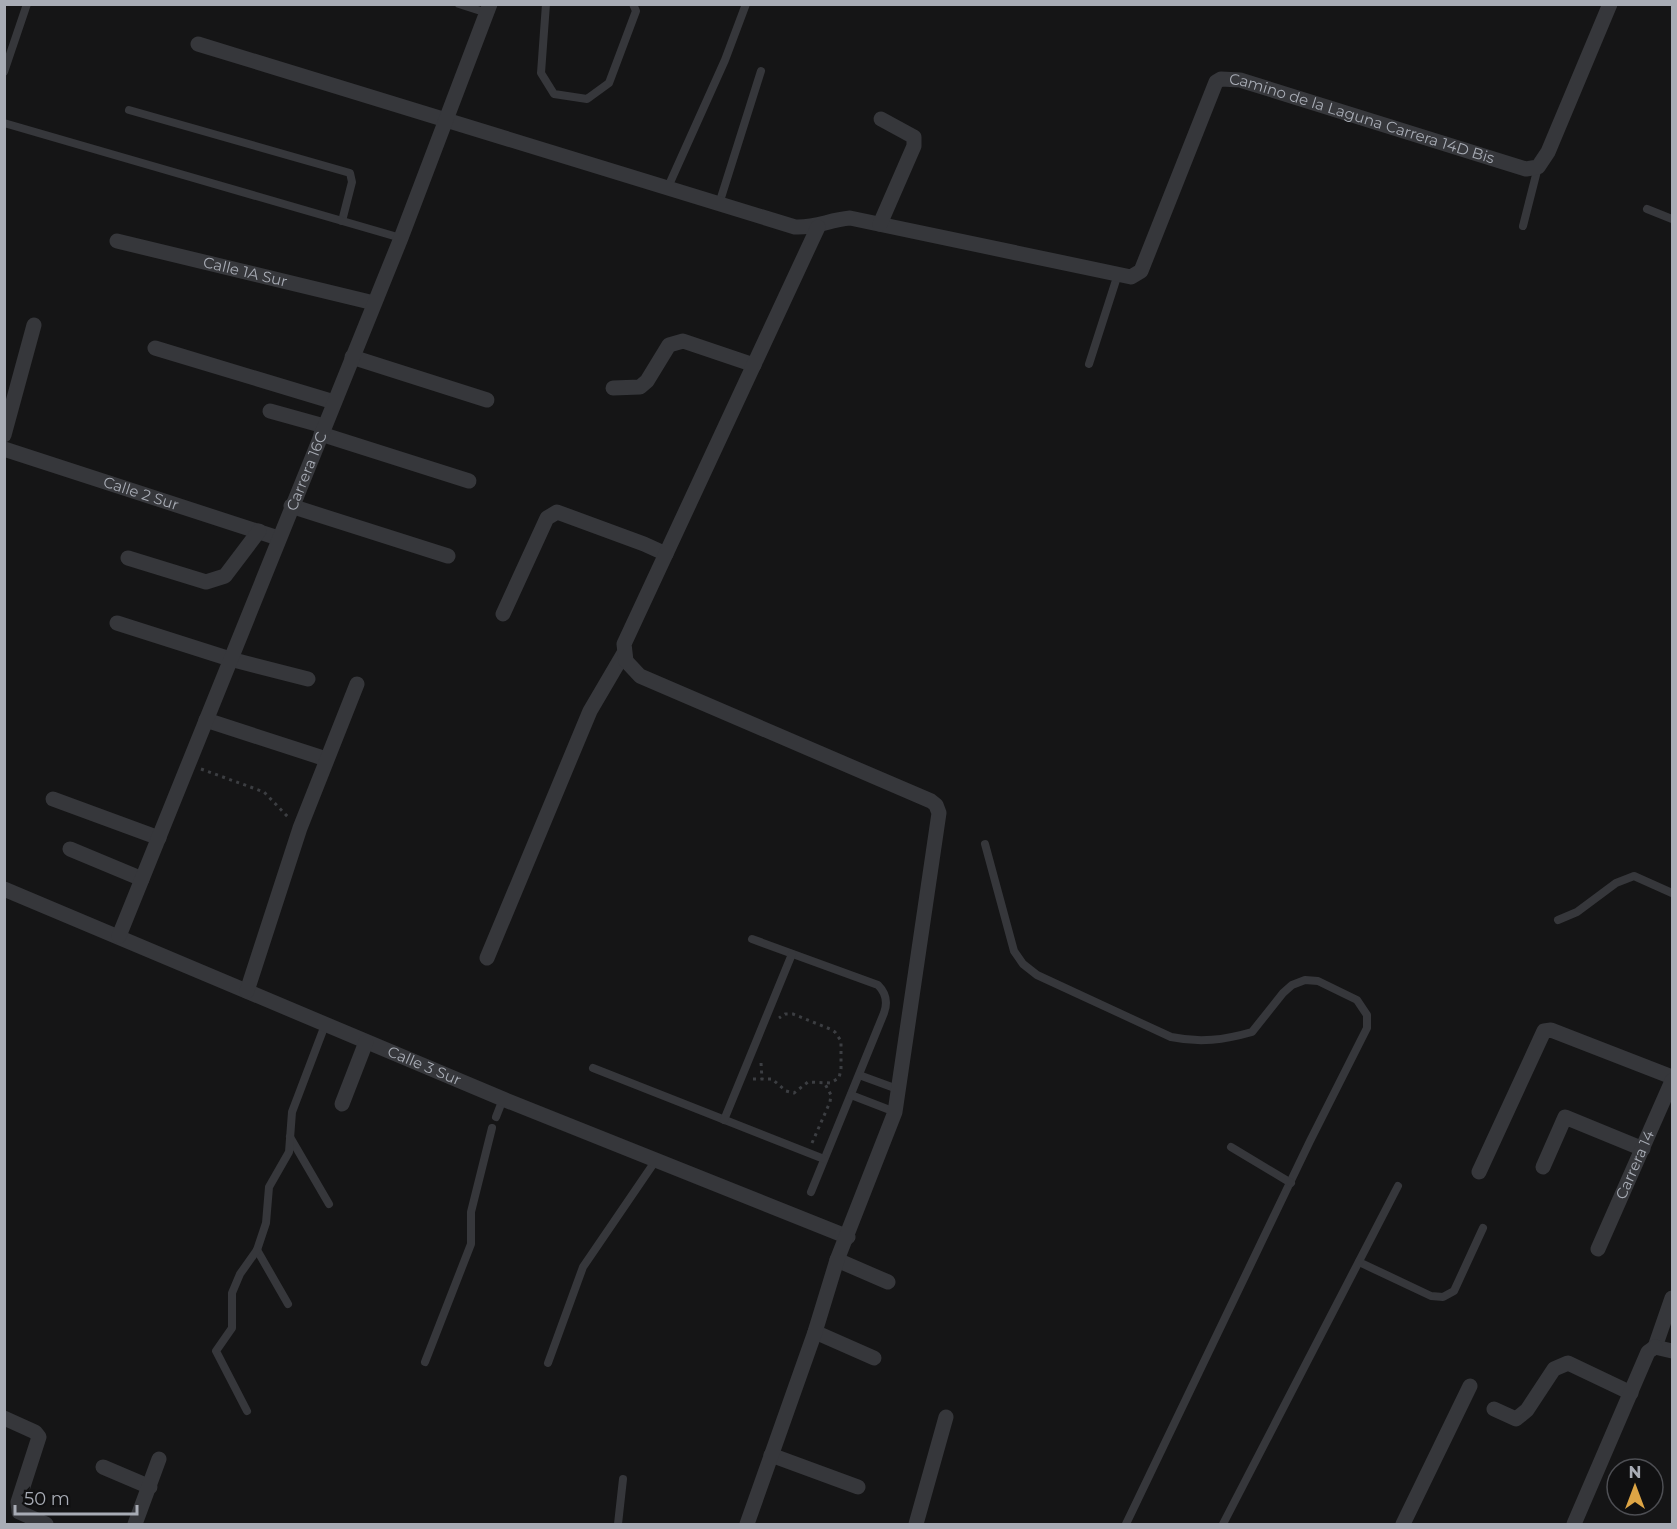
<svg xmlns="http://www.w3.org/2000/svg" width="1677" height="1529" font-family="Montserrat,sans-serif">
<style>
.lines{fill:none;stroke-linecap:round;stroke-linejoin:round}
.path{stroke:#3c3e42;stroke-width:3;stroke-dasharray:3 4.5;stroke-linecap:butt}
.lane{stroke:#36373b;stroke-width:8}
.street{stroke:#36373b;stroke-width:15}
.labels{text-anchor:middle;stroke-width:5;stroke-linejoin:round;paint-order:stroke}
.street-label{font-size:15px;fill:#a8acb5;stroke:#101011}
</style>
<rect width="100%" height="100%" fill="#151516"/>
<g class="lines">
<g class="path">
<path d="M201,769L264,792L288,817"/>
<path d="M761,1063L762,1079"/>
<path d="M753,1079H772L786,1091L794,1093L808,1082L830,1083L839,1078L841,1069V1041L835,1032L830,1029L793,1014H785L779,1018"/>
<path d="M812,1143L830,1102L831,1095L825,1084"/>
</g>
<g class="lane">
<path d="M459,4L487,13"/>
<path d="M546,4L541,73L554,94L587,99L609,83L636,11L633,4"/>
<path d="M4,72L27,4"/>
<path d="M129,110L350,173L352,182L342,221"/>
<path d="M4,123L401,238"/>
<path d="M668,187L725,60L746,4"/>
<path d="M719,204L761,71"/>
<path d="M1647,209L1672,219"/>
<path d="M1523,226L1538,167"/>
<path d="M1089,364L1118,274"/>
<path d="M985,844L1014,951L1023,964L1037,975L1171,1037C1200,1043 1224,1040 1252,1032L1283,993L1292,985L1305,980L1318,981L1357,1000L1367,1015V1028L1310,1141L1126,1524"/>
<path d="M1558,920L1577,912L1616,883L1634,876L1672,893"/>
<path d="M752,939L878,985C886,993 888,1002 884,1013L811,1192"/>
<path d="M593,1068L824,1159"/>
<path d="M859,1075L900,1090"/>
<path d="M851,1095L895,1112"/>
<path d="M496,1117L503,1099"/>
<path d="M724,1120L792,954"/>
<path d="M290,1137L329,1204"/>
<path d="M1231,1147L1291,1183"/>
<path d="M257,1250L288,1304"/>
<path d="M1359,1262L1431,1296L1443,1297L1454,1291L1483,1228"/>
<path d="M425,1362L471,1244V1212L492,1128"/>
<path d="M548,1363L583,1267L656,1160"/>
<path d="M247,1411L216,1351L232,1328V1293L240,1274L257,1250L266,1223L269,1187L289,1152L292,1112L325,1025"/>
<path d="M618,1524L623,1479"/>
<path d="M1223,1524L1398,1186"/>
</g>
<g class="street">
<path id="s1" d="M198,44L795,227C817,228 828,220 850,218L1131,277L1141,271L1216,82L1221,79L1240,80L1526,169L1538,167L1548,152L1610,4"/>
<path d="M880,224L914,146V137L881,119"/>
<path id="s2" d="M117,241L374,303"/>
<path d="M155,348L334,402"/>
<path d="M352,357L487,400"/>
<path d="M613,388L640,387L647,381L669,345L683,341L754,365"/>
<path d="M270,411L324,426"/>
<path d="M321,434L469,481"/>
<path d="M4,435L34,325"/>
<path id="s3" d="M4,449L278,538"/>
<path d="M291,506L448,556"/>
<path d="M128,558L206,582L225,576L259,531"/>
<path d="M503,614L547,518L557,512L644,544L666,554"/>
<path d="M117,623L230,659L308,679"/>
<path d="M206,720L326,759"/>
<path d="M53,799L159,838"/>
<path d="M70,849L142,879"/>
<path id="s4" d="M4,889L503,1099L848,1237"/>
<path id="s5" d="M119,936L401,238L490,4"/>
<path d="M487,958L590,711L624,653"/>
<path d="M247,991L300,828L357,684"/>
<path d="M342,1104L366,1042"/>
<path d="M1543,1167L1565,1117L1643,1149"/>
<path d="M1479,1172L1544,1031L1551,1030L1672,1077"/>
<path id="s6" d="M1598,1249L1672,1081"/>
<path d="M837,1260L888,1282"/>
<path d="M815,1332L874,1358"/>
<path d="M1655,1347L1672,1298"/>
<path d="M1655,1347L1672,1351"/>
<path d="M1494,1409L1516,1419L1527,1410L1554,1369L1568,1363L1631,1393"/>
<path d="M4,1418L35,1432L39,1437L18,1502L19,1512L46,1524"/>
<path d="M771,1455L858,1487"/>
<path d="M103,1467L150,1487"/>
<path d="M135,1524L159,1459"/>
<path d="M747,1524L815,1332L837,1260L895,1112L939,813L936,805L931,801L640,676L626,661L624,644L818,227"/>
<path d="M916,1524L946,1417"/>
<path d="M1403,1524L1470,1386"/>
<path d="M1574,1524L1648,1352L1655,1347"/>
</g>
</g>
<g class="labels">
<g class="street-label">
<text dy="5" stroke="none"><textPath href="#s1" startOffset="1335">Camino de la Laguna Carrera 14D Bis</textPath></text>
<text dy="5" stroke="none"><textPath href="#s2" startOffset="132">Calle 1A Sur</textPath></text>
<text dy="5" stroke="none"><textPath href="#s5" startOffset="501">Carrera 16C</textPath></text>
<text dy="5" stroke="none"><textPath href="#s3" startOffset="144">Calle 2 Sur</textPath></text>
<text dy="5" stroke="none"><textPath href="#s4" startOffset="456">Calle 3 Sur</textPath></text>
<text dy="5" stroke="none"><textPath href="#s6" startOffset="92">Carrera 14</textPath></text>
</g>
</g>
<rect width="1677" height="1529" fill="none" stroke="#a8acb5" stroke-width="12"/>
<g transform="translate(1635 1487)"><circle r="28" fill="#101011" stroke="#4d4e53" stroke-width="1.5"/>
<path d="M0-4.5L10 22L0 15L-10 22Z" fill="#dda545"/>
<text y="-9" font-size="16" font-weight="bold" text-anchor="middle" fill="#a8acb5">N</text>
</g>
<path d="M15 1505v9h122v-9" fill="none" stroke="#a8acb5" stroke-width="3"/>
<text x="24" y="1505" font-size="18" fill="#a8acb5" stroke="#101011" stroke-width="4.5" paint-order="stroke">50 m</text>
</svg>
